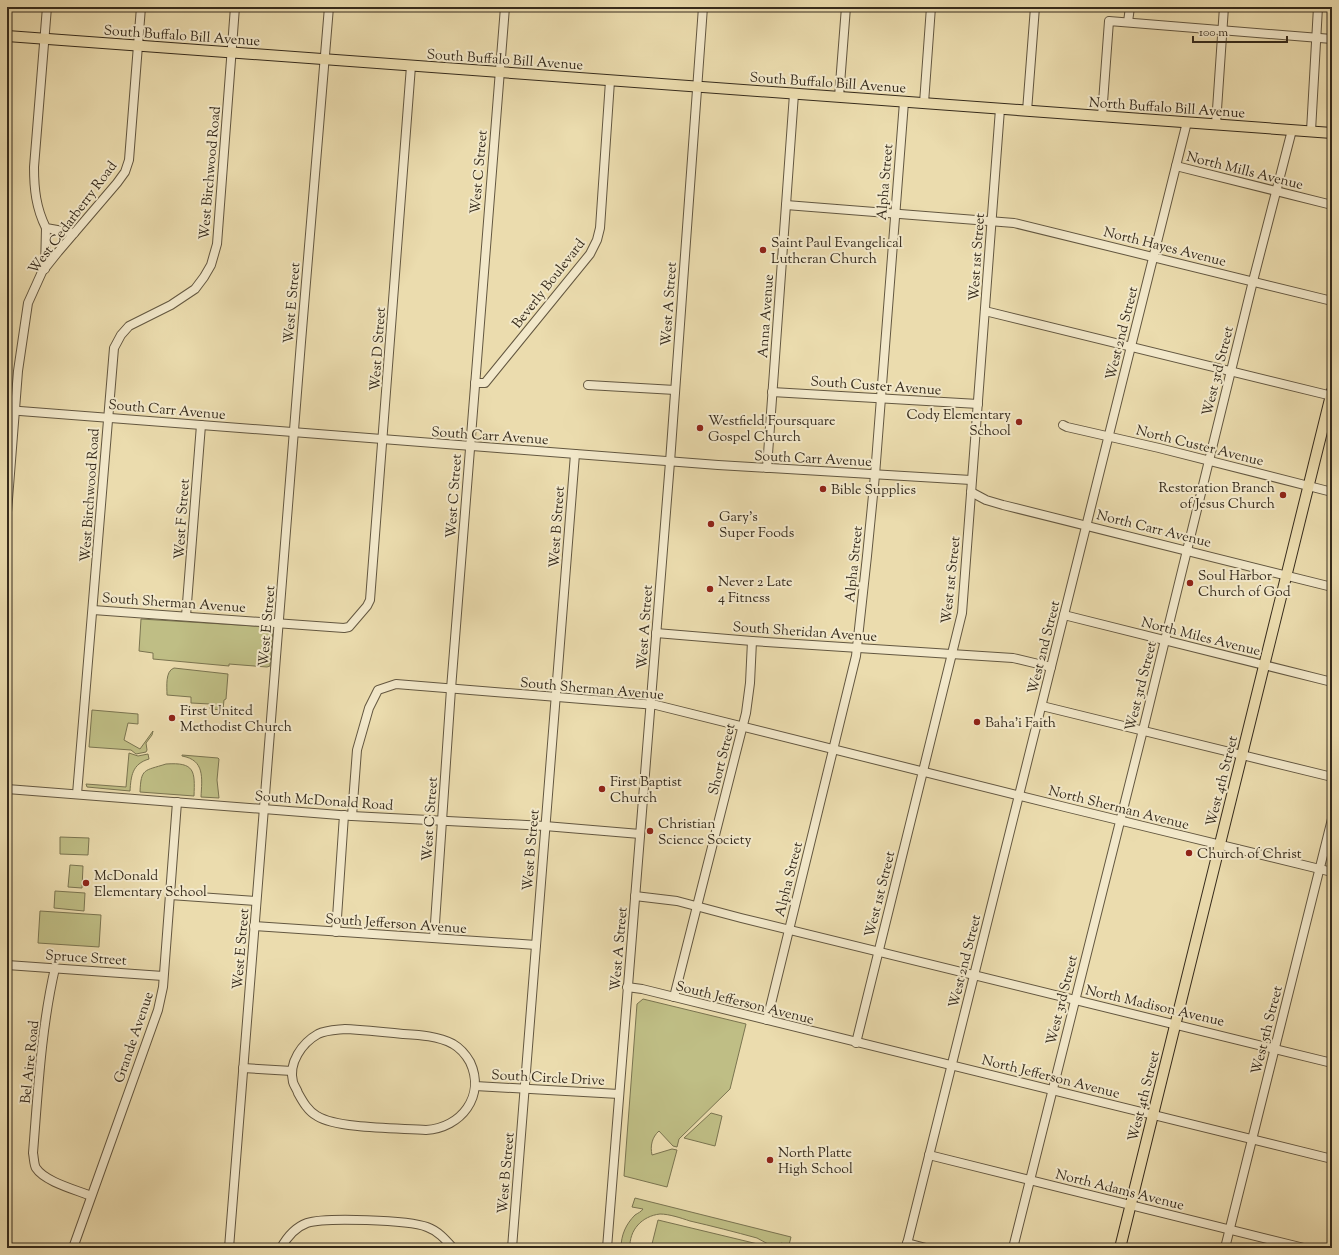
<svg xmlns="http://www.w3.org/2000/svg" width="1339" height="1255" font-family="'Sorts Mill Goudy',serif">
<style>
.green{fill:#bfbe85;stroke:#7a7450}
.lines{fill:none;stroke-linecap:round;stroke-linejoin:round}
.minor-casing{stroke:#635740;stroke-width:10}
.major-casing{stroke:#362b1c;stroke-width:12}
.minor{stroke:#f2e8ca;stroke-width:8}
.major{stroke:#ebdcae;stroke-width:10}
.poi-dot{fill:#8f2418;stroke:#f2e8ca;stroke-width:1.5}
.labels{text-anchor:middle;stroke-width:4;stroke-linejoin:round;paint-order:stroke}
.street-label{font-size:14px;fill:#362b1c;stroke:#f2e8ca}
.poi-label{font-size:14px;fill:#362b1c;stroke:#f2e8ca;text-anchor:start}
</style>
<rect width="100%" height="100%" fill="#ebdcae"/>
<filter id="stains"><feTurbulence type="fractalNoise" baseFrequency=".005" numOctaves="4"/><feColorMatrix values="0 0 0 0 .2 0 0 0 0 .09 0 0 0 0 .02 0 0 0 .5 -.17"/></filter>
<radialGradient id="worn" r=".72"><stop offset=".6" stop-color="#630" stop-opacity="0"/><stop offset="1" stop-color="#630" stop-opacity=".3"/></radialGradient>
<g class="green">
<path d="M141,619L271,627L273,630L270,666L267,667L229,664V666L153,659V653L139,651Z"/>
<path d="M174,668L228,674L226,699L224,700L223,710L210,709V704L191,703V697L167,695C167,687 165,671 174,668Z"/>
<path d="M92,710L138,714V724L128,723L124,740L140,749L153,731L152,735L146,743L147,750L146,752L136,754L131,750L89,747Z"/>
<path d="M129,753L138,756L148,754L149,759C132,764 131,776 130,791L87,787L86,784L126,787Z"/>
<path d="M182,755L218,758L219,759L217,780L219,798L201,797C202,778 205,760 182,756Z"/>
<path d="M166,764C195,762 195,771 194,796L140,792C141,768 144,771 166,764Z"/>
<path d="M60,837L89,838L88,855L60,854Z"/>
<path d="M70,865L83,866L82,888L68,887Z"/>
<path d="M55,891L85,893L84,911L54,908Z"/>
<path d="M40,911L101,915L99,947L38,943Z"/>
<path d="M643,999L746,1024L730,1089L679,1139L677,1147L673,1146L659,1131C652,1137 650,1146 652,1155L672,1149L677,1150L667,1187L624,1176L637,1004Z"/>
<path d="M711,1113L722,1116L715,1146L684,1138Z"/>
<path d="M635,1198L791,1237L789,1245L781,1243L780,1245L782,1248H772L768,1244L757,1238C735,1232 712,1226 690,1221C681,1218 669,1214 660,1214C642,1216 629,1230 630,1248H621C621,1235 626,1224 635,1215C638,1213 641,1212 643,1209L632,1207Z"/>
<path d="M658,1220L762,1245L761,1248H651Z"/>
</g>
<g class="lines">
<g class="minor-casing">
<g id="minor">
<path d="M47,7L34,167C34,189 36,208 46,228L74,233"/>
<path d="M1128,22L1130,7"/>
<path d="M839,97L846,7"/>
<path d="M924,103L931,7"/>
<path d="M1027,111L1035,7"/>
<path d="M1102,116L1109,21L1332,39"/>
<path d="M1216,124L1224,7"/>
<path d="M1311,131L1318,7"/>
<path d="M1176,166L1332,205"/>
<path d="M786,205L1014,223L1332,301"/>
<path d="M45,269L46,228"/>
<path d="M985,311L1332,396"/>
<path d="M475,383H485L590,254L597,240L600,228L610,81"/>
<path d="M588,385L675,390"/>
<path d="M772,392L978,404"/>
<path d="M7,410L718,465L971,480"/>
<path d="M1063,425L1067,427L1159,448L1332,492"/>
<path d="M767,468L794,94"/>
<path d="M971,492L986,500L1003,505L1332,587"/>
<path d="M7,512L18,371L28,303L42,272L58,252L117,183L125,172L129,160L141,7"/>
<path d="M93,610L344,628L349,627L367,606L370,600L371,587L411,66"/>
<path d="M1064,615L1332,682"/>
<path d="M186,616L201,425"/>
<path d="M656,633L752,641L1013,658L1051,667"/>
<path d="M1042,706L1332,777"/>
<path d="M7,789L352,816L545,826L640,834"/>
<path d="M77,794L114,348L121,335L129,326L171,305L195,289L204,277L211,265L217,244L235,7"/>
<path d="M352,816L357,750L369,708L378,690L396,684L656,705L1069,808L1332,872"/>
<path d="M170,895L256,901"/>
<path d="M635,896L677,901L741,918L1332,1063"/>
<path d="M254,926L536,945"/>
<path d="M336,932L344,815"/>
<path d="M434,938L451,689L505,7"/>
<path d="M7,965L163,976"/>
<path d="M55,968C41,1029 38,1091 33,1153C34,1158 34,1165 36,1168C45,1182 77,1190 91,1196"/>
<path d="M627,987L642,989L1332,1159"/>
<path d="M674,997L746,713L750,683L752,641"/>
<path d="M767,1020L856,656L867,556L875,475L904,102"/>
<path d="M345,1029C364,1030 384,1032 403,1034C420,1035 438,1036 453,1044C460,1048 466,1055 470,1062C486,1096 461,1128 426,1130C400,1128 338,1129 317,1116C308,1111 303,1102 298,1093C297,1089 294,1086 293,1082C288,1063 302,1043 318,1034C326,1030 336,1030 345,1029Z"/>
<path d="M856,1043L962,613L1000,109"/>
<path d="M243,1068L292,1071"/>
<path d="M475,1086L619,1094"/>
<path d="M929,1155L1304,1248"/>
<path d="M907,1243L926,1248"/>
<path d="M73,1248L158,1010L163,987L177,802"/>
<path d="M229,1248L301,342L329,7"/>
<path d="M281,1248C287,1237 296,1227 307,1223C325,1217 409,1220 427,1227C438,1231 445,1239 453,1248"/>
<path d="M512,1248L575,454"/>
<path d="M607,1248L670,462L703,7"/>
<path d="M906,1248L1187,122"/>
<path d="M1013,1248L1143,730L1253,281L1292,130"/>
<path d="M1225,1248L1332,819"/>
<path d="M1332,1248V1246"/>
</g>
</g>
<g class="major-casing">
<g id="major">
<path d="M7,36L1332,133"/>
<path d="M1120,1248L1332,391"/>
</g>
</g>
<use href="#minor" class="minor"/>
<use href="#major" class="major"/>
</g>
<g class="poi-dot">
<circle cx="763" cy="250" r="4"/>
<circle cx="1019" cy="422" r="4"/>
<circle cx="700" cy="428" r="4"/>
<circle cx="823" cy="489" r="4"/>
<circle cx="1283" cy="495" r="4"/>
<circle cx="711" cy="524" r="4"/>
<circle cx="1190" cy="583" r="4"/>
<circle cx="710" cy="589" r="4"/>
<circle cx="172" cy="718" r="4"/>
<circle cx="977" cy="722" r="4"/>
<circle cx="602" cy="789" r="4"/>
<circle cx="650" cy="831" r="4"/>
<circle cx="1189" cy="853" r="4"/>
<circle cx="86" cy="883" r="4"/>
<circle cx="770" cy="1160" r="4"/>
</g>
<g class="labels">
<g class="street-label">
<text transform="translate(182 35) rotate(4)" y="5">South Buffalo Bill Avenue</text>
<text transform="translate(505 59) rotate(4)" y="5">South Buffalo Bill Avenue</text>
<text transform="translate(828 82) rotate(4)" y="5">South Buffalo Bill Avenue</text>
<text transform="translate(1167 107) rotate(4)" y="5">North Buffalo Bill Avenue</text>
<text transform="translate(1245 170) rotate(14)" y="5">North Mills Avenue</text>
<text transform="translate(478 172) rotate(-85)" y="5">West C Street</text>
<text transform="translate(209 173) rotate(-85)" y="5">West Birchwood Road</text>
<text transform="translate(884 182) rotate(-85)" y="5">Alpha Street</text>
<text transform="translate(72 217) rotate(-53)" y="5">West Cedarberry Road</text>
<text transform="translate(1165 246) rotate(14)" y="5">North Hayes Avenue</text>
<text transform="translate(976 257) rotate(-86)" y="5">West 1st Street</text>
<text transform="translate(548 283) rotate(-52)" y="5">Beverly Boulevard</text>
<text transform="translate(291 303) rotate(-85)" y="5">West E Street</text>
<text transform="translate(668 304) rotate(-86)" y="5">West A Street</text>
<text transform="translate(765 316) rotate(-86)" y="5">Anna Avenue</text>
<text transform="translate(1121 333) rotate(-76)" y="5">West 2nd Street</text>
<text transform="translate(377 349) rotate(-86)" y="5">West D Street</text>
<text transform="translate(1217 371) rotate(-76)" y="5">West 3rd Street</text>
<text transform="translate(876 385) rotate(4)" y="5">South Custer Avenue</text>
<text transform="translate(167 409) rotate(5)" y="5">South Carr Avenue</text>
<text transform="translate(490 435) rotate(4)" y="5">South Carr Avenue</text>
<text transform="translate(1200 445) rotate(14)" y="5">North Custer Avenue</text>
<text transform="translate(813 458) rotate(3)" y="5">South Carr Avenue</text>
<text transform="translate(89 495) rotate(-86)" y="5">West Birchwood Road</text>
<text transform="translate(453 496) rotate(-86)" y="5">West C Street</text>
<text transform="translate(181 519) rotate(-86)" y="5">West F Street</text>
<text transform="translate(556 527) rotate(-86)" y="5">West B Street</text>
<text transform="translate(1154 528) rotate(14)" y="5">North Carr Avenue</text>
<text transform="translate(853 564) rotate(-84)" y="5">Alpha Street</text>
<text transform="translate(950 580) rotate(-84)" y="5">West 1st Street</text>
<text transform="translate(174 602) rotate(4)" y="5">South Sherman Avenue</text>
<text transform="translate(266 626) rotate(-85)" y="5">West E Street</text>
<text transform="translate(644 627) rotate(-86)" y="5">West A Street</text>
<text transform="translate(805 631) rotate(4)" y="5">South Sheridan Avenue</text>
<text transform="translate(1201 636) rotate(14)" y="5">North Miles Avenue</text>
<text transform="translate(1043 647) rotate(-76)" y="5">West 2nd Street</text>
<text transform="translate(1140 686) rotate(-76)" y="5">West 3rd Street</text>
<text transform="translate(592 688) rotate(5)" y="5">South Sherman Avenue</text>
<text transform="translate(721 759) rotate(-76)" y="5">Short Street</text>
<text transform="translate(1221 781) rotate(-76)" y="5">West 4th Street</text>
<text transform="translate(324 800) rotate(4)" y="5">South McDonald Road</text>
<text transform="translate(1119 807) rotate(14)" y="5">North Sherman Avenue</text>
<text transform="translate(429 819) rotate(-86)" y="5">West C Street</text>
<text transform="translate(530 850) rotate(-85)" y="5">West B Street</text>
<text transform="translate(788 879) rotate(-76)" y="5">Alpha Street</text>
<text transform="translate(879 894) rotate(-76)" y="5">West 1st Street</text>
<text transform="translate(396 923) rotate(4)" y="5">South Jefferson Avenue</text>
<text transform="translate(240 949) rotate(-85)" y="5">West E Street</text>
<text transform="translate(618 949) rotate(-85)" y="5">West A Street</text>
<text transform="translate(86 957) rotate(4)" y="5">Spruce Street</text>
<text transform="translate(964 961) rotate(-76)" y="5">West 2nd Street</text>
<text transform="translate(1061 1000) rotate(-76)" y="5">West 3rd Street</text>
<text transform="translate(745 1002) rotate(14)" y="5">South Jefferson Avenue</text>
<text transform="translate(1155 1005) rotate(13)" y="5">North Madison Avenue</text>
<text transform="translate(1266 1030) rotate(-76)" y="5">West 5th Street</text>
<text transform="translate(133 1037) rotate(-71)" y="5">Grande Avenue</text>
<text transform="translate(29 1062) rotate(-84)" y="5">Bel Aire Road</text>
<text transform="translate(1051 1076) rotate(14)" y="5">North Jefferson Avenue</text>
<text transform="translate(548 1077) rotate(3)" y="5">South Circle Drive</text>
<text transform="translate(1143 1096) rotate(-76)" y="5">West 4th Street</text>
<text transform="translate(505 1173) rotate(-85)" y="5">West B Street</text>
<text transform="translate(1120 1189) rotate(14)" y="5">North Adams Avenue</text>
</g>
<g class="poi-label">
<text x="771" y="247">Saint Paul Evangelical<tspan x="771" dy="16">Lutheran Church</tspan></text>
<text x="1011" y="419" text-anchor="end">Cody Elementary<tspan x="1011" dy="16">School</tspan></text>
<text x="708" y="425">Westfield Foursquare<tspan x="708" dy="16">Gospel Church</tspan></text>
<text x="1275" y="492" text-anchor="end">Restoration Branch<tspan x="1275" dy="16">of Jesus Church</tspan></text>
<text x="831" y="494">Bible Supplies</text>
<text x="719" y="521">Gary's<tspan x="719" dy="16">Super Foods</tspan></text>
<text x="1198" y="580">Soul Harbor<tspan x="1198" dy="16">Church of God</tspan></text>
<text x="718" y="586">Never 2 Late<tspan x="718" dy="16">4 Fitness</tspan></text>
<text x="180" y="715">First United<tspan x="180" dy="16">Methodist Church</tspan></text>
<text x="985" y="727">Baha'i Faith</text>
<text x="610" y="786">First Baptist<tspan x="610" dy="16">Church</tspan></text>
<text x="658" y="828">Christian<tspan x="658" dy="16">Science Society</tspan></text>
<text x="1197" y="858">Church of Christ</text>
<text x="94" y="880">McDonald<tspan x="94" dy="16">Elementary School</tspan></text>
<text x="778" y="1157">North Platte<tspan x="778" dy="16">High School</tspan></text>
</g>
</g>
<rect width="1339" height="1255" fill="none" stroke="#ebdcae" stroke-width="24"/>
<rect x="8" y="8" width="1323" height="1239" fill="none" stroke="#362b1c" stroke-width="2"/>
<rect x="12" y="12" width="1315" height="1231" fill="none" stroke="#362b1c"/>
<path d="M1193 36v6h94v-6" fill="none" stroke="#362b1c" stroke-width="2"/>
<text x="1199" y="36" font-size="12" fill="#362b1c" stroke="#f2e8ca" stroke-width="3" paint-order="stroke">100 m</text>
<rect width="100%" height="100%" filter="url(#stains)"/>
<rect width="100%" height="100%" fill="url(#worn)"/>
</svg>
